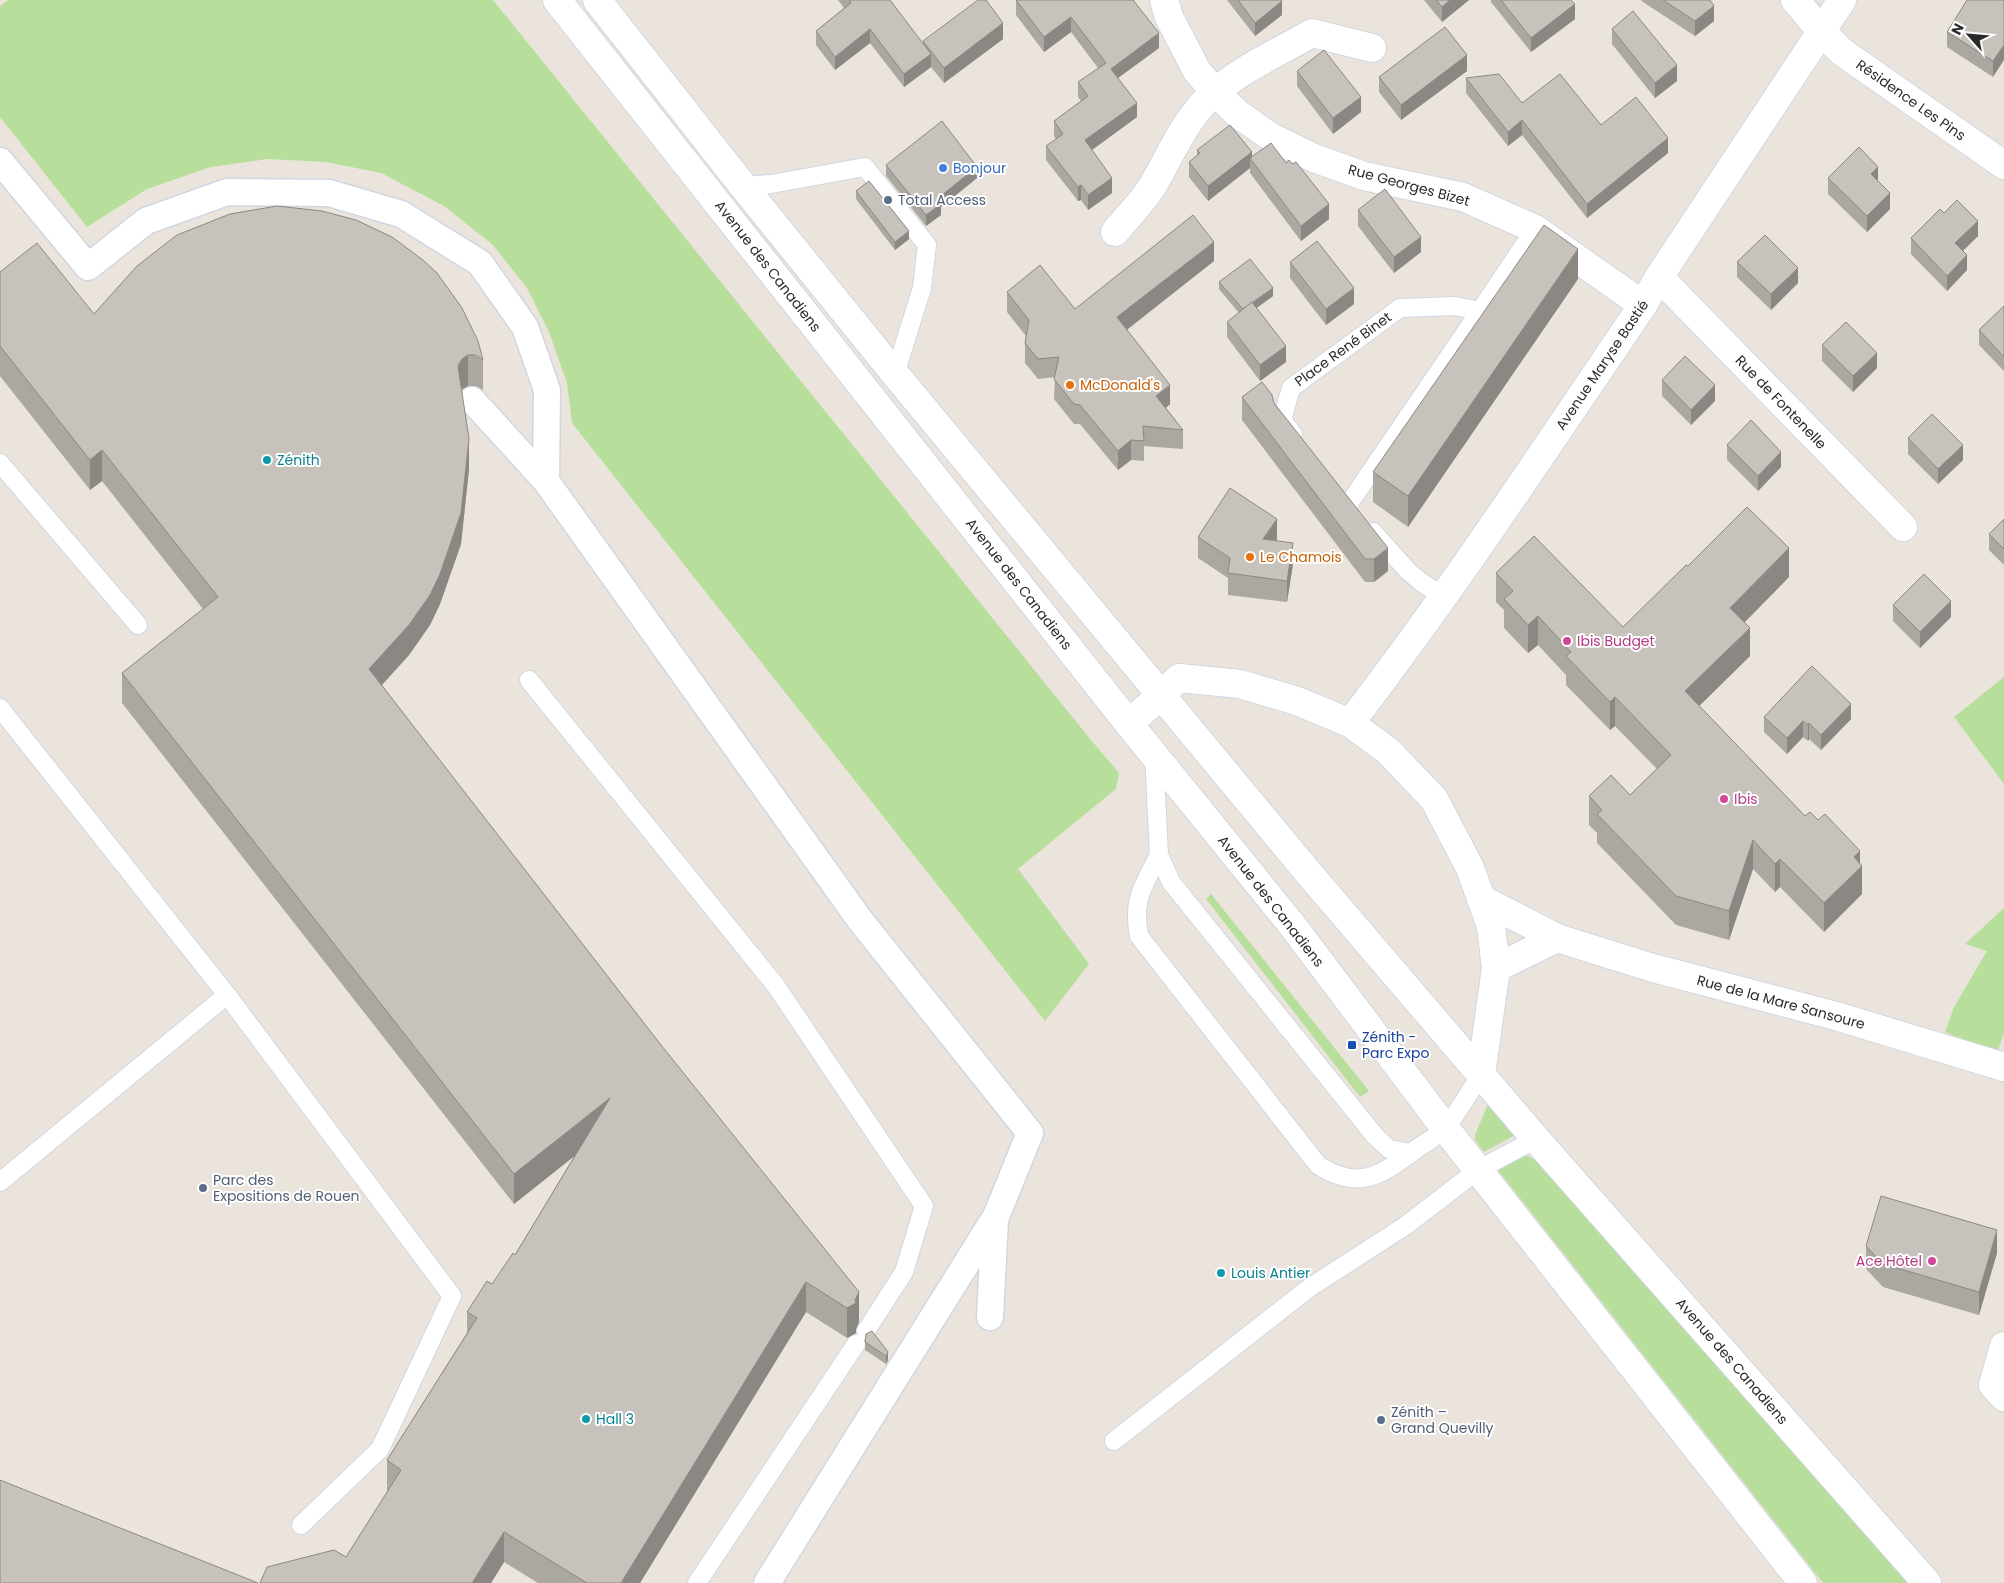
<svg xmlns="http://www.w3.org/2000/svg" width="2004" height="1583" font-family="Poppins,sans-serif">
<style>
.green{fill:#b7df9b}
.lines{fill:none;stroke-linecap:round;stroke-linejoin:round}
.service-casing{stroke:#d1d6e2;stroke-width:20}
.pedestrian-casing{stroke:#d1d6e2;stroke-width:29}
.minor-casing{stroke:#d1d6e2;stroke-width:30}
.secondary-casing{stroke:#d1d6e2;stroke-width:30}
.service{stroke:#fff;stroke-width:18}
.pedestrian{stroke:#fff;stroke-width:26}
.minor{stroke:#fff;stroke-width:28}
.secondary{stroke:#fff;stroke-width:28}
.wall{fill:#aba7a1}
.shaded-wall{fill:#8b8883}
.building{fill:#c7c2bb;stroke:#8b8883}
.shop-dot{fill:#3f7fe0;stroke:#fff;stroke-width:2}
.service-dot{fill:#5c6f8a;stroke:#fff;stroke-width:2}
.food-dot{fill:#e8710a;stroke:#fff;stroke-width:2}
.culture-dot{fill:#0f9aa8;stroke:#fff;stroke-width:2}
.hotel-dot{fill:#d1479c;stroke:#fff;stroke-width:2}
.transit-dot{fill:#1a4fb4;stroke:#fff;stroke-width:2}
.labels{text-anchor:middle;stroke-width:4;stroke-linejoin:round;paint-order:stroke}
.street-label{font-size:14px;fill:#2a2a2a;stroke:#fff}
.shop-label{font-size:14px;fill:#366cbe;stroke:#fff;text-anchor:start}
.service-label{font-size:14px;fill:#4e5e75;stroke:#fff;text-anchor:start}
.food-label{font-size:14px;fill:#c56008;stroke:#fff;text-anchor:start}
.culture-label{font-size:14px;fill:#0d838f;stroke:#fff;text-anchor:start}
.hotel-label{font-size:14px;fill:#b23c85;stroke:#fff;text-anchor:start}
.transit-label{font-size:14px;fill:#164399;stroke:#fff;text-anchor:start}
</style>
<rect width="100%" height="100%" fill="#ebe4dc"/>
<g class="green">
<path d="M8,0H493L1091,740L1119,773L1116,789L1018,869L1089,964L1045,1021L572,423L567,383L549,332L527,288L493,245L444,206L381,173L326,162L268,159L211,167L147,189L87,227L0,117V6Z"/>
<path d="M2004,677V784L1954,717Z"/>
<path d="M1211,894L1369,1091L1360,1097L1206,899Z"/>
<path d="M2004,908V1034L1997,1053L1945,1032L1954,1007L1987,951L1965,944Z"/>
<path d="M1491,1097L1526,1129L1484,1152L1475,1140V1135Z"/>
<path d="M1528,1156L1541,1164L1913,1583H1823L1497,1169L1517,1157Z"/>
</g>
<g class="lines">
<g class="service-casing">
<g id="service">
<path d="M743,186L771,184L865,167L927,245L922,288L895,374"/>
<path d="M1293,434L1282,420L1291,388L1400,308L1455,306L1480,311L1535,229"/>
<path d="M0,463L138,625"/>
<path d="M1348,505L1480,311"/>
<path d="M1373,532L1408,571L1421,582L1444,597"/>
<path d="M529,680L776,986L924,1206L904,1272L866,1331"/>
<path d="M0,708L227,995"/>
<path d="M1154,755L1159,855L1171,882L1375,1136L1389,1149L1411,1153"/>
<path d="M1159,855C1143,887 1132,899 1139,936L1318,1165C1358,1191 1380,1176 1415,1150C1425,1142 1438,1137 1446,1127C1459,1111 1469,1092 1481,1075"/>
<path d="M0,1182L227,995L452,1296L380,1449L301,1525"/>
<path d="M1114,1441L1309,1288L1405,1226L1478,1170L1536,1139"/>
<path d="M697,1583L856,1344"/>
</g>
</g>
<g class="pedestrian-casing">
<g id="pedestrian">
<path d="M0,161L88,267L146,221L227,192L329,193L401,214L480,263L525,327L547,390L546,481"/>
<path d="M472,400L546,481L860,920L1030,1133L995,1219L990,1317"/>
<path d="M767,1583L993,1221"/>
</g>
</g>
<g class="minor-casing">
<g id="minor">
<path d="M1164,0L1169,17L1197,71L1215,92L1238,114L1271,137L1314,158L1364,176L1463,197L1535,229L1643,305"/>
<path d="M1795,0L1821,31L1842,52L2004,165"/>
<path d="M1115,232C1127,217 1143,202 1153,185C1172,153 1185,118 1214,93C1241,69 1281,51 1312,33L1372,48"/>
<path d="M1659,277L1903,527"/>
<path d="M1350,723C1454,588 1547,446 1643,305L1659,277L1842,0"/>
<path d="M1129,724L1179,678L1240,684L1297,701L1350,723L1388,751L1434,799L1470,868L1491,926L1496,968L1481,1075"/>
<path d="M1481,899L1557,938L1653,968L1836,1016L2004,1067"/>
<path d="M1496,968L1557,938"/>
<path d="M2004,1346L1993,1385L2004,1397"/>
</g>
</g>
<g class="secondary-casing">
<g id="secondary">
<path d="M557,0L1129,724L1292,925L1445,1128L1803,1583"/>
<path d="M597,0L743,186L895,374L1306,870L1536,1139L1927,1583"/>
</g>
</g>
<use href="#service" class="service"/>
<use href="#pedestrian" class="pedestrian"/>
<use href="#minor" class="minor"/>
<use href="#secondary" class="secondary"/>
</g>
<g class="wall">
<path d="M838,0H890L923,44V41L1003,39L944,83L931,67L904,87L870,43L835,70L816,45V31L844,8Z"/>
<path d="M1016,0H1135L1134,1L1159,48L1118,78L1137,117L1092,150L1112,193L1088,210L1081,200L1078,201L1046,160V146L1056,139L1054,136V121L1081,101L1078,97V82L1098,68L1071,32L1044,52L1016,15Z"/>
<path d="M1227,0H1281L1282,15L1255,36Z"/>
<path d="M1424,0H1469L1442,22Z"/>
<path d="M1491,0H1571L1575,19L1531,52L1491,2Z"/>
<path d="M1641,0H1710L1714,21L1695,36L1643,2Z"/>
<path d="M2004,0L1993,77L1947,47V32Z"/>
<path d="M1612,29L1677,81L1655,98L1612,44Z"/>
<path d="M1297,71L1361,112L1333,134L1297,86Z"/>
<path d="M1467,71L1401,120L1379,92V77Z"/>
<path d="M1466,78L1522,103L1668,153L1587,218L1522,135L1508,146L1466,93Z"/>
<path d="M1197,150L1286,163L1329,219L1301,241L1250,173V168L1208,201L1189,177V162L1197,156Z"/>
<path d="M886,165L977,178L941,207V215L926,226L886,176Z"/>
<path d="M1828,178L1878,181L1890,209L1867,232L1828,194Z"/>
<path d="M856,191L909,239L895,250L856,199Z"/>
<path d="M1358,210L1421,252L1394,273L1358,226Z"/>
<path d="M1944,213L1978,236L1963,251L1967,270L1947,291L1911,254V238Z"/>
<path d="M230,214L483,360V390L476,386H468L461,390L469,469L461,544L440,604L430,625L409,655L382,685L859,1322L856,1329V1333L847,1338L806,1312L640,1583H538L504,1562L491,1583H260L346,1557L388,1491L387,1490V1460L467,1333V1312L492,1284L515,1255L575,1155L514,1204L122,703V673L203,609L102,481L90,490L0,376V272L94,314Z"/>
<path d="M1214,261L1127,330L1170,404L1166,408L1183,430V449L1144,446V461L1131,460L1118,470L1080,424H1074L1054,399L1055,377L1038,379L1025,363V343L1026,336L1007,312V292L1075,309Z"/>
<path d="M1290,262L1354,304L1326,325L1290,278Z"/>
<path d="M1737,262L1798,283L1771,310L1737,277Z"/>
<path d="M1578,279L1408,527L1373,502V472Z"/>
<path d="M1219,282L1273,296L1256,308L1286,362L1260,381L1227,337V322L1239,313L1219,289Z"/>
<path d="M2004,306V371L1979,345V330Z"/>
<path d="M1822,345L1877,368L1853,392L1822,361Z"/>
<path d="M1662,380L1715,401L1691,425L1662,396Z"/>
<path d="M1242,397L1274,403L1388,571L1374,582H1365L1242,420Z"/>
<path d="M1908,438L1963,460L1938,484L1908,454Z"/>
<path d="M1727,445L1781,467L1758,491L1727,460Z"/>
<path d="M2004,519V565L1989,550V534Z"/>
<path d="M1198,537L1277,541L1293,564L1287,602L1228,595V578L1198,558Z"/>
<path d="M1688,566L1789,577L1744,623L1750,656L1699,706L1805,816L1860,863L1862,894L1824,932L1780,887L1775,892L1753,869L1729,940L1676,925L1597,843V833L1589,825V796L1630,795L1657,769L1615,726L1610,730L1566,685V675L1538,645L1528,653L1504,628V610L1496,602V573L1623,627Z"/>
<path d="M1893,605L1951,617L1920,648L1893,621Z"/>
<path d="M1764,717L1851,719L1821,750L1809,739L1808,741L1803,737L1787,754L1764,732Z"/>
<path d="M1866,1246L1997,1253L1979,1315L1883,1287L1866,1269Z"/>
<path d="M865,1342L888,1352V1360L886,1364L865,1350Z"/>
</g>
<g class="shaded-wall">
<path d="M1450,0H1469L1442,22V7Z"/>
<path d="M1282,1V15L1255,36V23Z"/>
<path d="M1575,4V19L1531,52V38Z"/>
<path d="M1714,6V21L1695,36V21Z"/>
<path d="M1071,17V32L1044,52V37Z"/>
<path d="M1003,23V39L944,83V68Z"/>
<path d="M870,29V43L835,70V57Z"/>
<path d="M1159,33V48L1111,83V69Z"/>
<path d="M2004,45V60L1993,77V61Z"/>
<path d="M931,54V67L904,87V74Z"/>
<path d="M1467,55V71L1401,120V105Z"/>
<path d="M1677,65V81L1655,98V83Z"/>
<path d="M1361,97V112L1333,134V118Z"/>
<path d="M1137,103V117L1085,155V140Z"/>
<path d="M1522,120V135L1508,146V132Z"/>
<path d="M1668,138V153L1587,218V204Z"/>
<path d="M1252,152V160L1250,158V168L1208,201V186Z"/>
<path d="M977,167V178L941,207V215L926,226V215L937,199Z"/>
<path d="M1878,167V182L1871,174Z"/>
<path d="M1112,178V193L1088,210V195Z"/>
<path d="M1081,185V200L1078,201V187Z"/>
<path d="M1890,193V209L1867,232V216Z"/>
<path d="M1329,204V219L1301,241V226Z"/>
<path d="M1978,221V236L1955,258V243Z"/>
<path d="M909,231V239L895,250V242Z"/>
<path d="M1421,237V252L1394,273V257Z"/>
<path d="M1214,242V261L1117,337V317Z"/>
<path d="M1578,249V279L1408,527V496Z"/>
<path d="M1967,255V270L1947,291V276Z"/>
<path d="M1798,268V283L1771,310V294Z"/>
<path d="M1273,288V296L1243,318V310Z"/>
<path d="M1354,288V304L1326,325V309Z"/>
<path d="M1286,346V362L1260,381V365Z"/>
<path d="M1877,353V368L1853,392V376Z"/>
<path d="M468,355V386L462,389L458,396V366L462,359Z"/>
<path d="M1170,385V404L1156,416V396Z"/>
<path d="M1715,385V401L1691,425V410Z"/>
<path d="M469,439V469L461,544L440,604L430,625L409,655L369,699V669Z"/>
<path d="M1131,440V460L1118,470V451Z"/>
<path d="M1963,445V460L1938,484V469Z"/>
<path d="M102,450V481L90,490V460Z"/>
<path d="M1781,452V467L1758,491V476Z"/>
<path d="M1277,519V541L1263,539Z"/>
<path d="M1293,543V564L1287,602V581Z"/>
<path d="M1388,548V571L1374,582V559Z"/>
<path d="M1789,548V577L1730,637V608Z"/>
<path d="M1951,601V617L1920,648V632Z"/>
<path d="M1538,616V645L1528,653V625Z"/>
<path d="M1750,628V656L1685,720V691Z"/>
<path d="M1615,697V726L1610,730V702Z"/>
<path d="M1851,704V719L1821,750V735Z"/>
<path d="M1803,721V737L1787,754V738Z"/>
<path d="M1809,723V739L1808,741V725Z"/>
<path d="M1753,840V869L1729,940V911Z"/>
<path d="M1860,851V868L1862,866V894L1824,932V903L1854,857Z"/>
<path d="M1780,859V887L1775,892V864Z"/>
<path d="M610,1098V1128L514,1204V1174Z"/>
<path d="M1997,1230V1253L1979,1315V1292Z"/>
<path d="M806,1282V1312L640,1583H621Z"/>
<path d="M859,1292V1322L856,1329V1333L847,1338V1308L855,1300Z"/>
<path d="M888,1352V1360L886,1364V1356Z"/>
<path d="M504,1532V1562L491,1583H472Z"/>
</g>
<g class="building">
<path d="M849,0H890L931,54L904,74L870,29L835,57L816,31L851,3Z"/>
<path d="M978,0H986L1003,23L944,68L923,41Z"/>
<path d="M1016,0H1133L1159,33L1111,69L1137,103L1085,140L1112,178L1088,195L1081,185L1078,187L1046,146L1063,134L1054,121L1088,96L1078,82L1106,63L1071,17L1044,37Z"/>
<path d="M1238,0H1281L1282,1L1255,23Z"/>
<path d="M1436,0H1450L1442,7Z"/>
<path d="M1501,0H1571L1575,4L1531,38Z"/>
<path d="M1663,0H1710L1714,6L1695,21Z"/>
<path d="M1967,0H2004V45L1993,61L1947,32Z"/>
<path d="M1633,11L1677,65L1655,83L1612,29Z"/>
<path d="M1445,27L1467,55L1401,105L1379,77Z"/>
<path d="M1324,50L1361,97L1333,118L1297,71Z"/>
<path d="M1499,74L1522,103L1560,74L1601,125L1636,97L1668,138L1587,204L1522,120L1508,132L1466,78Z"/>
<path d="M942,121L977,167L937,199L941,204L926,215L886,165Z"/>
<path d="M1230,125L1252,152L1208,186L1189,162L1200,153L1197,150Z"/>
<path d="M1271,143L1286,163L1289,160L1292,164L1296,162L1329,204L1301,226L1250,158Z"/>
<path d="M1859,147L1878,167L1871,174L1890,193L1867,216L1828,178Z"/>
<path d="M869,181L909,231L895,242L856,191Z"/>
<path d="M1385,189L1421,237L1394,257L1358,210Z"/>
<path d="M1957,200L1978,221L1955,243L1967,255L1947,276L1911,238L1940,209L1944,213Z"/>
<path d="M277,206L322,211L356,220L392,237L423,260L437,273L462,308L478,341L483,360L476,355H468L462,359L458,366L469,439L461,513L440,574L430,595L409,625L369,669L661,1045L859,1292L855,1300L856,1303L847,1308L806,1282L621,1583H587L504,1532L472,1583H260L267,1567L334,1550L346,1557L401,1470L387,1460L477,1318L467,1312L487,1281L492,1284L513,1253L515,1255L610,1098L514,1174L122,673L218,597L102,450L90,460L0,346V272L37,243L94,314L137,266L177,235L230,214Z"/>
<path d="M1193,215L1214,242L1117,317L1170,385L1156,396L1183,430L1143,426L1144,441L1131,440L1118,451L1080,405L1074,404L1054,379L1059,357L1038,359L1025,343L1029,320L1007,292L1040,265L1075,309Z"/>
<path d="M1544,225L1578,249L1408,496L1373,472Z"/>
<path d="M1765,235L1798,268L1771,294L1737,262Z"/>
<path d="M1317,241L1354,288L1326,309L1290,262Z"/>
<path d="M1250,259L1273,288L1243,309L1219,282Z"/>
<path d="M1252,302L1286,346L1260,365L1227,322Z"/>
<path d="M2004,306V357L1979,330Z"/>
<path d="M1846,322L1877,353L1853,376L1822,345Z"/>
<path d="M1685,356L1715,385L1691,410L1662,380Z"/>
<path d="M1262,382L1272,395L1274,403L1388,548L1374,559H1365L1242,397Z"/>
<path d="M1932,414L1963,445L1938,469L1908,438Z"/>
<path d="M1751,420L1781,452L1758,476L1727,445Z"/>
<path d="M1230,488L1277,519L1263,539L1293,543L1287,581L1228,573L1230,558L1198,537Z"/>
<path d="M1747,507L1789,548L1730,608L1750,628L1685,691L1805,816L1810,812L1818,820L1825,814L1860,851L1854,857L1862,866L1824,903L1780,859L1775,864L1753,840L1729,911L1676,896L1597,814L1602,810L1589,796L1611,775L1630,795L1671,755L1615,697L1610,702L1566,656L1571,652L1538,616L1528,625L1504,599L1513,591L1496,573L1534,536L1623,627L1686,565L1688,566Z"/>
<path d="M2004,519V549L1989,534Z"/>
<path d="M1924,574L1951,601L1920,632L1893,605Z"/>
<path d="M1812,666L1851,704L1821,735L1809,723L1808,725L1803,721L1787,738L1764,717Z"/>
<path d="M1881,1196L1997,1230L1979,1292L1883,1264L1866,1246Z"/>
<path d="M872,1331L888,1352L886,1356L865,1342L866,1334Z"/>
<path d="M0,1480L258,1583H0Z"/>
</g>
<circle class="shop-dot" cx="943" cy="168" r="5"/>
<g class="service-dot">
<circle cx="888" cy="200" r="5"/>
<circle cx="203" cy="1188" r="5"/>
<circle cx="1381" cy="1420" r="5"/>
</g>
<g class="food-dot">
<circle cx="1070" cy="385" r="5"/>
<circle cx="1250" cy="557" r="5"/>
</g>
<g class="culture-dot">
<circle cx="267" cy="460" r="5"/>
<circle cx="1221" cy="1273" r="5"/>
<circle cx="586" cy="1419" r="5"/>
</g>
<g class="hotel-dot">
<circle cx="1567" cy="641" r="5"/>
<circle cx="1724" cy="799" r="5"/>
<circle cx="1932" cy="1261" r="5"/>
</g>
<rect class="transit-dot" x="1347" y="1040" width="10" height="10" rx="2.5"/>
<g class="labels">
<g class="street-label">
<text transform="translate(1911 100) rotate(35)" y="5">Résidence Les Pins</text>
<text transform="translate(1409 185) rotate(15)" y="5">Rue Georges Bizet</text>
<text transform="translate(768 266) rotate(52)" y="5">Avenue des Canadiens</text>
<text transform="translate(1343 349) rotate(-36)" y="5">Place René Binet</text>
<text transform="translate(1602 365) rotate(-56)" y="5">Avenue Maryse Bastié</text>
<text transform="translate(1781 402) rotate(46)" y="5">Rue de Fontenelle</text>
<text transform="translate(1019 584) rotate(52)" y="5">Avenue des Canadiens</text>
<text transform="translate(1271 901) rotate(52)" y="5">Avenue des Canadiens</text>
<text transform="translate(1781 1002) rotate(15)" y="5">Rue de la Mare Sansoure</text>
<text transform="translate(1732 1361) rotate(49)" y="5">Avenue des Canadiens</text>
</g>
<g class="shop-label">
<text x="953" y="173">Bonjour</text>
</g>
<g class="service-label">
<text x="898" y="205">Total Access</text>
<text x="213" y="1185">Parc des<tspan x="213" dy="16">Expositions de Rouen</tspan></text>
<text x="1391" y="1417">Zénith –<tspan x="1391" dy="16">Grand Quevilly</tspan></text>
</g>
<g class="food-label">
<text x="1080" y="390">McDonald's</text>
<text x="1260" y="562">Le Chamois</text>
</g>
<g class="culture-label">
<text x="277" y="465">Zénith</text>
<text x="1231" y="1278">Louis Antier</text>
<text x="596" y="1424">Hall 3</text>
</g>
<g class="hotel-label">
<text x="1577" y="646">Ibis Budget</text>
<text x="1734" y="804">Ibis</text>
<text x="1922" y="1266" text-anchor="end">Ace Hôtel</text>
</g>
<g class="transit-label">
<text x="1362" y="1042">Zénith -<tspan x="1362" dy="16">Parc Expo</tspan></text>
</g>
</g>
<g transform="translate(1969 35) rotate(297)" stroke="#ffffff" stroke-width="4" paint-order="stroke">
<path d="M0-4L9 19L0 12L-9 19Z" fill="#2a2a2a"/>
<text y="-8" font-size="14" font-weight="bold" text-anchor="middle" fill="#2a2a2a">N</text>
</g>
</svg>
